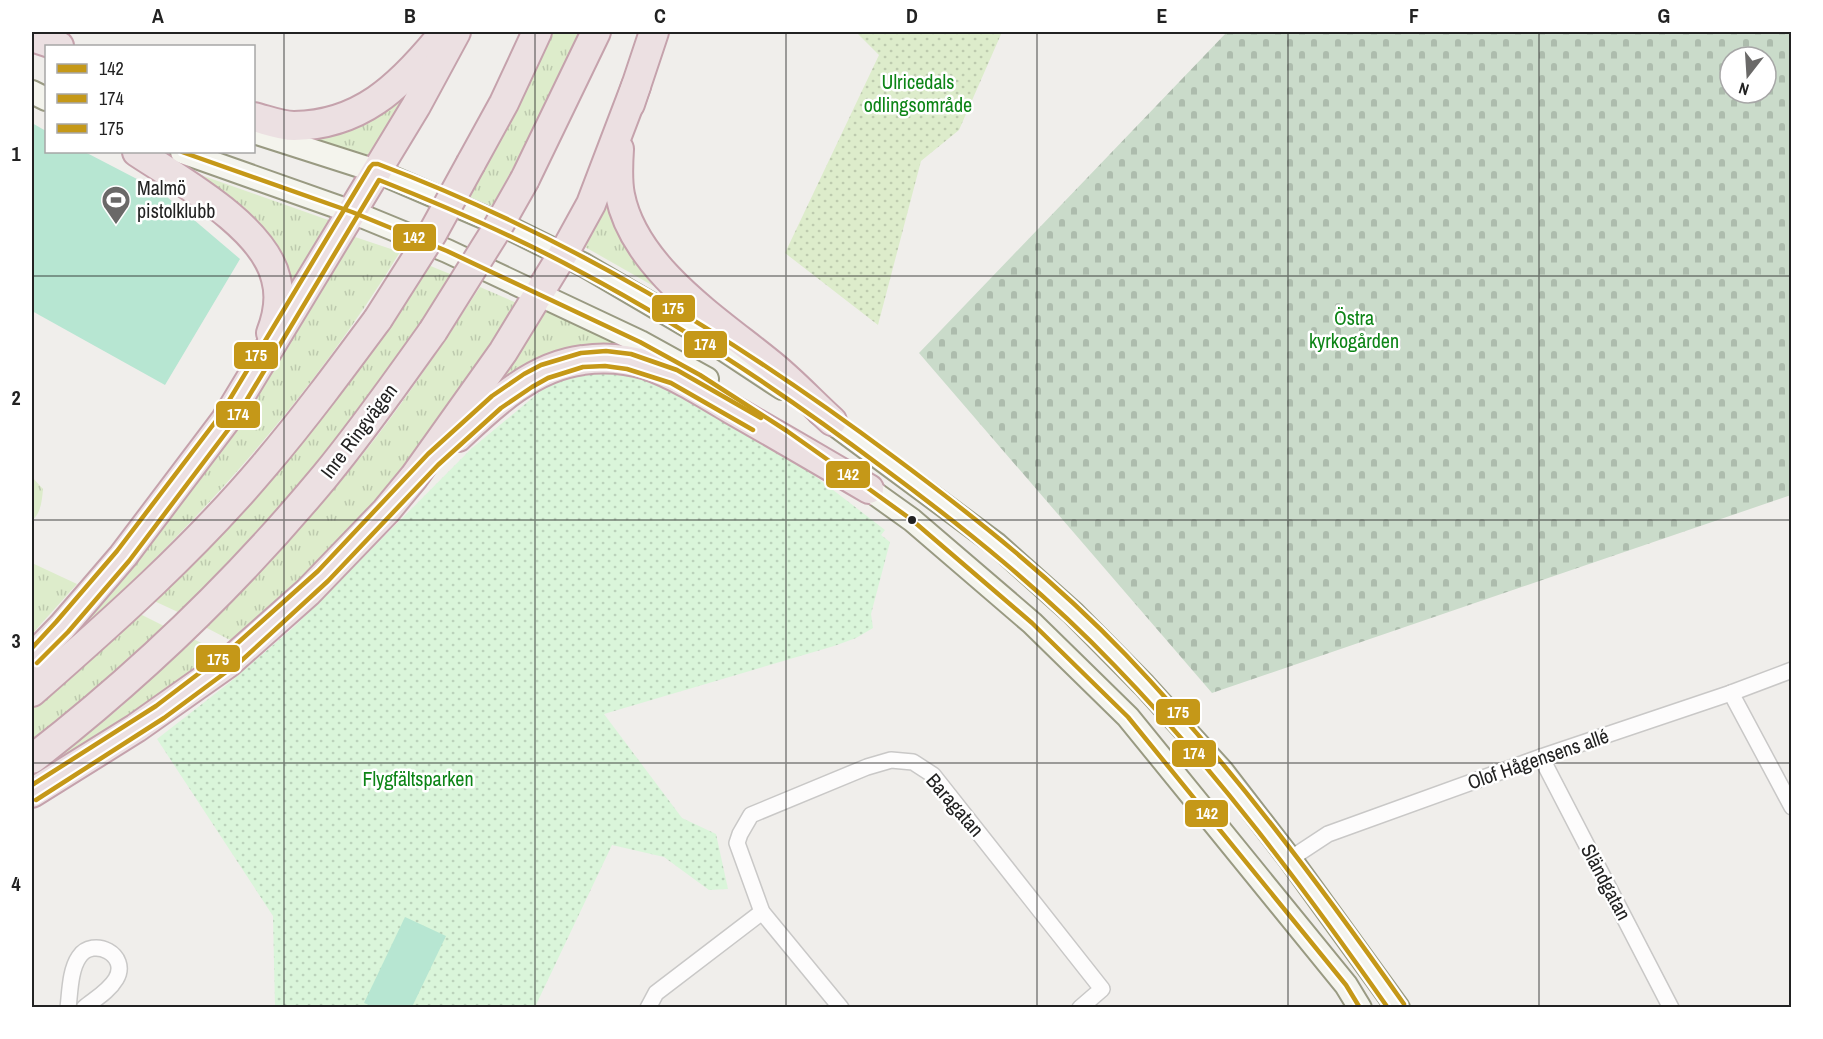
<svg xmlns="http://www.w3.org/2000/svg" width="1823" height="1039" font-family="'Archivo Narrow',sans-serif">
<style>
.grass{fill:url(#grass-tufts)}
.cemetery{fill:url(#cemetery-stones);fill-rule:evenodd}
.park{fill:url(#park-dots)}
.garden{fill:url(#garden-dots)}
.pitch{fill:#b7e6d2}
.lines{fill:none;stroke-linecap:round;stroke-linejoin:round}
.minor-casing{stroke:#c9c8c7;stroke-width:18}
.secondary-casing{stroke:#999a82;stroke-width:26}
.motorway-casing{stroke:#c5a2ac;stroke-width:32}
.minor{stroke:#fdfcfc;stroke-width:15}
.secondary{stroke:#f4f4ed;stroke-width:22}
.motorway{stroke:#ece0e2;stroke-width:28}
.motorway-bridge-casing{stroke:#c5a2ac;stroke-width:32;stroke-linecap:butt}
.motorway-bridge{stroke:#ece0e2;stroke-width:28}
.bus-1-casing{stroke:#fff;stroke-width:9}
.bus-2-casing{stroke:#fff;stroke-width:9}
.bus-3-casing{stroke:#fff;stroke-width:9}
.bus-1{stroke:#c59818;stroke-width:4.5}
.bus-2{stroke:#c59818;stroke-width:4.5}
.bus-3{stroke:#c59818;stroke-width:4.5}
.grid{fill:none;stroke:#222;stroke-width:1.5;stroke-opacity:0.55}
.bus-dot{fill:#222;stroke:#fff;stroke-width:2}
.labels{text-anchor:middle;stroke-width:5;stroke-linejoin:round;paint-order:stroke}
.park-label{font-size:20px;fill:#0c8416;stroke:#fff}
.poi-label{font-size:20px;fill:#222;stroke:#fff;text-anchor:start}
.street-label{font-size:20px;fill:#222;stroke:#fff}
.line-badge{stroke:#fff;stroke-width:2}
.badge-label{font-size:16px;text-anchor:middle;font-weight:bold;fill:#fff}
.neatline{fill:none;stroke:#222;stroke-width:2}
.grid-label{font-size:20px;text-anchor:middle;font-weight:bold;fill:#222}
</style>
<defs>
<pattern id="grass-tufts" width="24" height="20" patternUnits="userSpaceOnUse" patternTransform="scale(1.5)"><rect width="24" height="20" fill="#ddeccb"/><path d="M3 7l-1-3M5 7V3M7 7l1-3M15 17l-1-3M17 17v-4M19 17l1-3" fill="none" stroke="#bdcaae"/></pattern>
<pattern id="cemetery-stones" width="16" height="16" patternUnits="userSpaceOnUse" patternTransform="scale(1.5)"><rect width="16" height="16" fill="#cadbca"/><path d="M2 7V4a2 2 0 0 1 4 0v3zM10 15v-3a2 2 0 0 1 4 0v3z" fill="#adbcad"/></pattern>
<pattern id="park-dots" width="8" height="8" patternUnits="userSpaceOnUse" patternTransform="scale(1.5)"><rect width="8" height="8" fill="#daf5da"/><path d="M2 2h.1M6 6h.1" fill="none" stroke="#bbd2bb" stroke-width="1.8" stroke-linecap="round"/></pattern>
<pattern id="garden-dots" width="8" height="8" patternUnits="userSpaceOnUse" patternTransform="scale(1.5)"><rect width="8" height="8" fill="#ddeccb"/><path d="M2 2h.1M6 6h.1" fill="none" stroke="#bdcaae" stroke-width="1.8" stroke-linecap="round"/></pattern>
</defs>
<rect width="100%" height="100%" fill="#f0eeeb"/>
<g class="grass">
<path d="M550,32H580L546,107L492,206L467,196Z"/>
<path d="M417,78L373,156L294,134Z"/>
<path d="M164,162L331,221L287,293Z"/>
<path d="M610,181L678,300L578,243Z"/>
<path d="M355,237L400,252C307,404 185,539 51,655L347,244Z"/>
<path d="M428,265L455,276L341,436L295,490L180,613L152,600Z"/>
<path d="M480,287L519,304L391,489L239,642L228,639L205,627C263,569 320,509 371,444C410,394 445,340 480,287Z"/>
<path d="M539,308L643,357L498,390L490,385Z"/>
<path d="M32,477L43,489C42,500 41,514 32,520Z"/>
<path d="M32,563L77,584L32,634Z"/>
<path d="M140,614L166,627L129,662L32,744V708Z"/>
<path d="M193,639L226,654L32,779L121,707Z"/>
</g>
<path class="cemetery" d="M1227,32H1791V495L1212,693L919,353ZM1730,57H1766V93H1730Z"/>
<path class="park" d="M605,372L636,375L674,388L732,420L802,466L885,530L881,535L890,542L871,614L873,628L856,638L834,646L604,714L682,818L716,834L728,889L709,890L664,857L612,845L535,1007H275L273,916L157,739L229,683L294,627L471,449L548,385L577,374Z"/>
<path class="garden" d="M856,32H1002L959,130L921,161L878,325L785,253L879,55Z"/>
<g class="pitch">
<path d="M32,123L46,131V152H85L160,191L240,259L165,385L32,311Z"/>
<path d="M405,917L446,936L412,1007H374L364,1003Z"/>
</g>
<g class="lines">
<g class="minor-casing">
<g id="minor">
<path d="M1731,693L1792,807"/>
<path d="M1541,757L1671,1008"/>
<path d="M1290,859L1328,834L1541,757L1731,693L1792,670"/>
<path d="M68,1008C70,992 70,970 79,957C93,936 130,955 116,979C109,991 95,999 84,1008"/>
<path d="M648,1008L656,993L762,912"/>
<path d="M841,1008L762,912L737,843L740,834L751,815L867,767L891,760L913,762L933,775L1102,989L1080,1008"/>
</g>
</g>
<g class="secondary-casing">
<g id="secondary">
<path d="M32,92L46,99"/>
<path d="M254,132L376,171L509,228L584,265L688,326L782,388"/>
<path d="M182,152L352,212L447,251L640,342L707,379"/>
<path d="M819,413L996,544L1073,613L1144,685L1222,771L1290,859L1398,1008"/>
<path d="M856,480L912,520L1032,623L1128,717L1346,985L1360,1008"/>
</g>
</g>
<g class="motorway-casing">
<g id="motorway">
<path d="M32,37L59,46"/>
<path d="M630,104L654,32"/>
<path d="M254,117C266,120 281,126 294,126C360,125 399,87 438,40"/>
<path d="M619,149C618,164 617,180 620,195C634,267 715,319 768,362C791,380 811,402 832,421"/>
<path d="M137,152C179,180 264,226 276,279C281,297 278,315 271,333"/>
<path d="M471,163L504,103L537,32"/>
<path d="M525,179L596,32"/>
<path d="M458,437C493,404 533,366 583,360C604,357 627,359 647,365C674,374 706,394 731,409C777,435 823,462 869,489"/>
<path d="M32,658L62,627L123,556L225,421L416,106L456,32"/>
<path d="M32,692C113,621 194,549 264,466C304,419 341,369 378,319"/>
<path d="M32,759C139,676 238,581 325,476C363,430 398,380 433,331"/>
<path d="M32,793L136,728L228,663L308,592L386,511L414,477L503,352L569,244L591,204L636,86"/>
</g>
</g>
<use href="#minor" class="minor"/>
<use href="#secondary" class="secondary"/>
<use href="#motorway" class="motorway"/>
<g class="motorway-bridge-casing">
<g id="motorway-bridge">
<path d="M378,319L432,234L471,163"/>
<path d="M433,331L495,232L525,179"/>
</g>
</g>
<use href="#motorway-bridge" class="motorway-bridge"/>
<g class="bus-1-casing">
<path id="bus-1" d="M182,152L352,212L447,251L640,342L700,375L787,431L869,489L912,520L1032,623L1128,717L1346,985L1360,1008"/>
</g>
<g class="bus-2-casing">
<g id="bus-2">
<path d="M37,663L68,632L129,561L231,426L379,180C447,207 515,236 579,271C687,328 789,397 886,470C967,530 1044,592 1114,665C1216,770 1304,888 1388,1008"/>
<path d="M36,800L164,718L241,661L328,581L438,465L501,408L532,387L548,378L583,367L605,366L627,369L671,383L753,430"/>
</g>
</g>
<g class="bus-3-casing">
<g id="bus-3">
<path d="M32,648L56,622L117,551L219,417L370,167L373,164H378C568,236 732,336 894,457C976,518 1055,581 1126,655C1229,763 1318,882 1404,1004"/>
<path d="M32,785L156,706L231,649L318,571L428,454L492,396L524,374L541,365L581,353L606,351L631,354L677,370L761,418"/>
</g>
</g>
<use href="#bus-1" class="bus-1"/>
<use href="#bus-2" class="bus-2"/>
<use href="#bus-3" class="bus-3"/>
</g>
<path class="grid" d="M284,32V1008M535,32V1008M786,32V1008M1037,32V1008M1288,32V1008M1539,32V1008M32,276H1792M32,520H1792M32,763H1792"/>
<defs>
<g id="stadium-pin" transform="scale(1.5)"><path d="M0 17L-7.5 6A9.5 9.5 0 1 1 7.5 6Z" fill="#6a6968" stroke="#fff"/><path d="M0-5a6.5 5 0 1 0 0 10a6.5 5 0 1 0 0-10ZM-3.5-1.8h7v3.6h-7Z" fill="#fff"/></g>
</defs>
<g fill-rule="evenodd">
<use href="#stadium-pin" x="116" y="200"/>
</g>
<circle class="bus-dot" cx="912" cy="520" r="5"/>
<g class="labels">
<g class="park-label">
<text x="918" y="89">Ulricedals<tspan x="918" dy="23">odlingsområde</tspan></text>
<text x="1354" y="325">Östra<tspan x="1354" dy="23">kyrkogården</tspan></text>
<text x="418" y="786">Flygfältsparken</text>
</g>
<g class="poi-label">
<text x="137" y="195">Malmö<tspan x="137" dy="23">pistolklubb</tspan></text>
</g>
<g class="street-label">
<text transform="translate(359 431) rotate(-53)" y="7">Inre Ringvägen</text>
<text transform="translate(1538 759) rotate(-19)" y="7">Olof Hågensens allé</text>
<text transform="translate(955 805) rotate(49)" y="7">Baragatan</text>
<text transform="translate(1606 882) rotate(62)" y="7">Sländgatan</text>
</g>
</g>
<g class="line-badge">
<rect x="392" y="223" width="45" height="29" rx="6" fill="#c59818"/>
<rect x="651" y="294" width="45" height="29" rx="6" fill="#c59818"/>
<rect x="683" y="330" width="45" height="29" rx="6" fill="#c59818"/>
<rect x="233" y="341" width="46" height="29" rx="6" fill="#c59818"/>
<rect x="215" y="400" width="46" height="29" rx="6" fill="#c59818"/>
<rect x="825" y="460" width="46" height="29" rx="6" fill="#c59818"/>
<rect x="195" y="644" width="46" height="29" rx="6" fill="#c59818"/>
<rect x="1155" y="698" width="46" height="28" rx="6" fill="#c59818"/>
<rect x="1171" y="739" width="46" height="29" rx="6" fill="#c59818"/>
<rect x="1184" y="799" width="45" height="29" rx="6" fill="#c59818"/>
</g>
<g class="badge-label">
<text x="414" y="243">142</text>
<text x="673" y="314">175</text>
<text x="705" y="350">174</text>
<text x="256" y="361">175</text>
<text x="238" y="420">174</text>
<text x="848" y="480">142</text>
<text x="218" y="665">175</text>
<text x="1178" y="718">175</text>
<text x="1194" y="759">174</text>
<text x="1207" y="819">142</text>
</g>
<rect width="1823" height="1039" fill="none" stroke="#ffffff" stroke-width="66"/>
<rect x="45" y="45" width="210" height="108" fill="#ffffff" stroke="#a7a7a7" stroke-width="1.5"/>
<rect x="57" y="64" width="30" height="9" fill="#c59818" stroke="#a7a7a7" stroke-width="1.5"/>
<text x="99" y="75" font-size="18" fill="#222222">142</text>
<rect x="57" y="94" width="30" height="9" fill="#c59818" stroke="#a7a7a7" stroke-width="1.5"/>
<text x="99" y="105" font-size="18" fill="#222222">174</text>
<rect x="57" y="124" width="30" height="9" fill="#c59818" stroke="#a7a7a7" stroke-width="1.5"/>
<text x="99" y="135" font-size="18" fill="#222222">175</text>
<g transform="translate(1748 75) rotate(197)"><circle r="28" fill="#ffffff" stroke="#a7a7a7" stroke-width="1.5"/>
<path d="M0-4.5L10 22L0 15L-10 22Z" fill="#6a6968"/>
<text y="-9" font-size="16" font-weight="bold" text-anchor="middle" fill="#222222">N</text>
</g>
<rect x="33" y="33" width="1757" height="973" class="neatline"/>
<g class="grid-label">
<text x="158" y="23">A</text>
<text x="410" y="23">B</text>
<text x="660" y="23">C</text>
<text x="912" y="23">D</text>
<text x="1162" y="23">E</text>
<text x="1414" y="23">F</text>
<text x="1664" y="23">G</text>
<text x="16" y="161">1</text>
<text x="16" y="405">2</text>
<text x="16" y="648">3</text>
<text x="16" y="891">4</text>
</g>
</svg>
